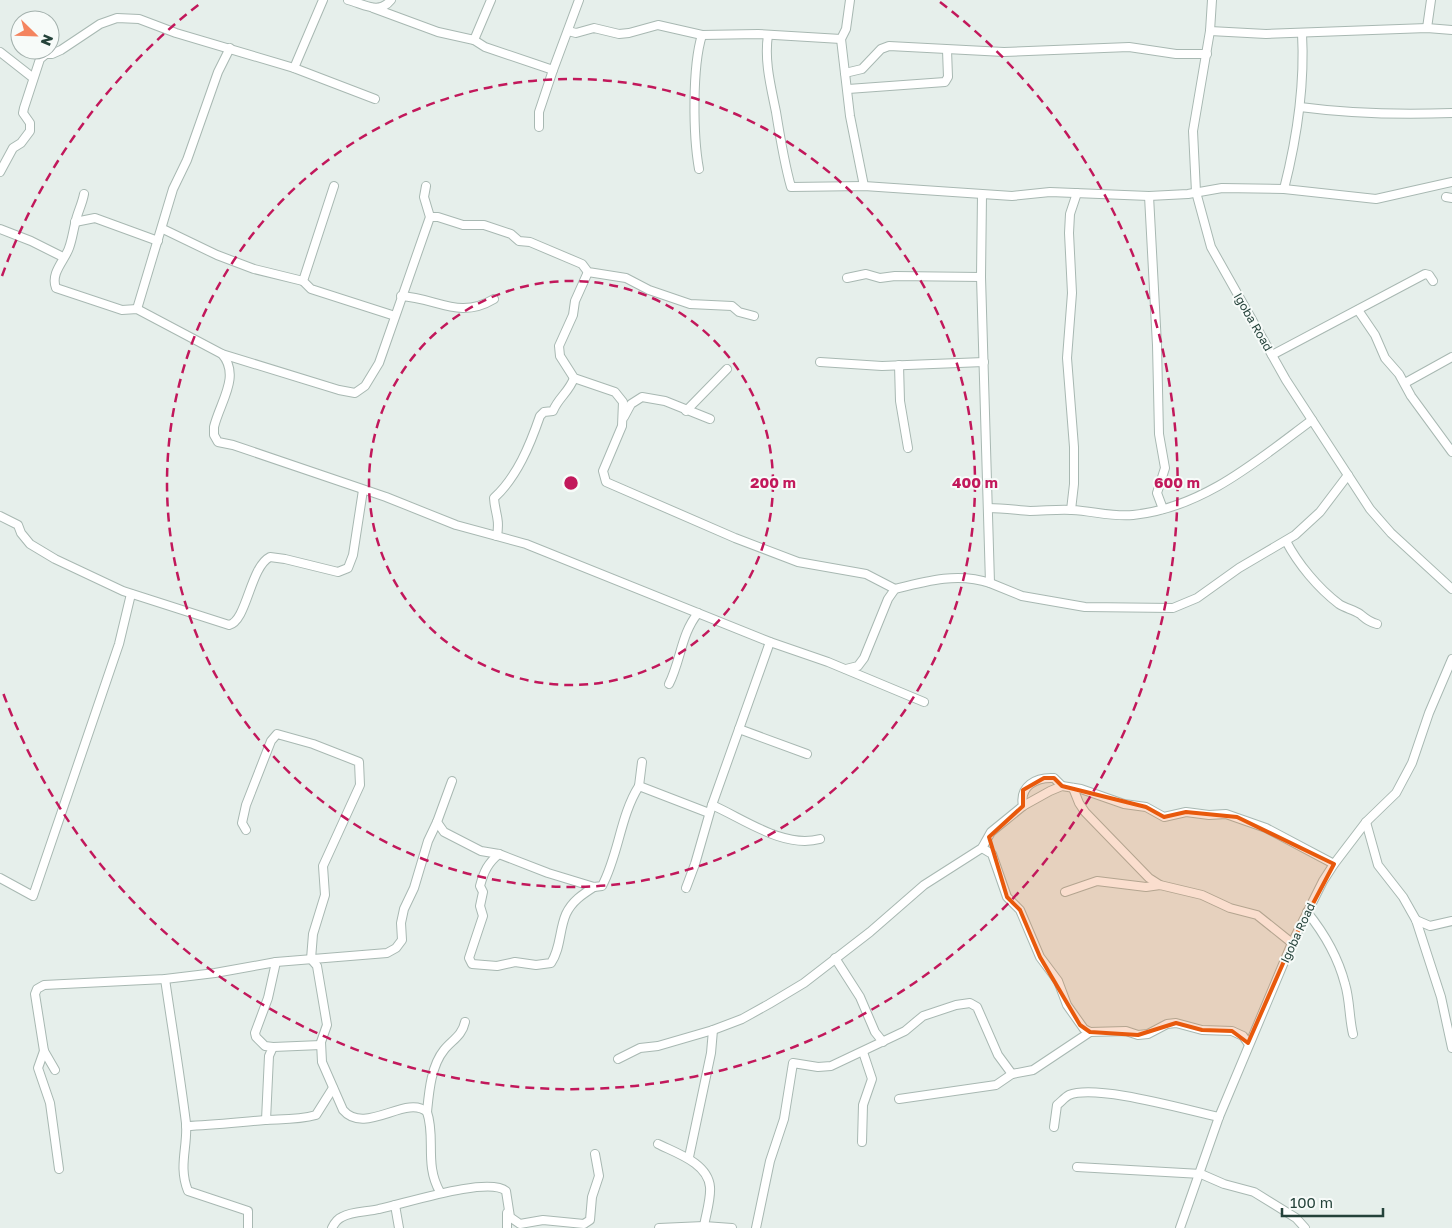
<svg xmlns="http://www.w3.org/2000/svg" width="1452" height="1228" font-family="'Golos Text',sans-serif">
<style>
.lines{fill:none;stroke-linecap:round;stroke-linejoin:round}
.minor-casing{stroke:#a8b8b2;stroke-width:10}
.minor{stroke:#fff;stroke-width:8}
.marked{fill:#e8590c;fill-opacity:0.2;stroke:#e8590c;stroke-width:4;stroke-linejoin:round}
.ring{fill:none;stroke:#c2185b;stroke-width:2.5;stroke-dasharray:9 6}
.labels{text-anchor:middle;stroke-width:4;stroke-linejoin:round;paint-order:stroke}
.street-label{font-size:12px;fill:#24423a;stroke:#f7fbf9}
.centre{fill:#c2185b;stroke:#f7fbf9;stroke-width:2.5}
.ring-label{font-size:15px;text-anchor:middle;font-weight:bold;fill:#c2185b;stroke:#f7fbf9;stroke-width:4;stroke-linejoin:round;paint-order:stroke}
</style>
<rect width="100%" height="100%" fill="#e6efeb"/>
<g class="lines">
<g class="minor-casing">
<g id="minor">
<path d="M348,0C364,4 379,15 391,0"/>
<path d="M850,0L846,29L841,39L850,116L864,186"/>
<path d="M1212,0L1210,31L1193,131L1196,192L1211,247L1286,380L1370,509L1391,533L1452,589"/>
<path d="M373,8L438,32L474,40L491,0"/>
<path d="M1427,28L1431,0"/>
<path d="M568,31L576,33L594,28L619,34L629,33L658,25L702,35L758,34L841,39"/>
<path d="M1210,31L1266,34L1427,28L1452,30"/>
<path d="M768,35C764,61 771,87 776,112C780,137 784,162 791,187L864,186L1012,196L1050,192L1149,196L1188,194L1222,188L1284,189L1376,199L1452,182"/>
<path d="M474,40L485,47L553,70L539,112V127"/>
<path d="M0,52L32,77"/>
<path d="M294,68L323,0"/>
<path d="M553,70L579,0"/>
<path d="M845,73L862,69L881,49L889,46L1004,52L1129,47L1176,54H1207"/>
<path d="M848,89L945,82L948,77L947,50"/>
<path d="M1300,107C1353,114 1399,115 1452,113"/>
<path d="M699,169C693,136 692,67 702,35"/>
<path d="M0,172L13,148L21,143L30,131V123L23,113L24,108L40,59L46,54H52L61,50L100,24L117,18L139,19L176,33L294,68L375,99"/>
<path d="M334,186L303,281L311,289L395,316"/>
<path d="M1284,189C1297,138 1305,86 1302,33"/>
<path d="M84,194C82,205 77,213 75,224C73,232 72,240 69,248C65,260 50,273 56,288L122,310L137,309L222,354L339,390L355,393L365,386L379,363L430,217L424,197L426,186"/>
<path d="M1149,196L1157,345L1159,434L1165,468L1157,493L1163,509"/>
<path d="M1446,197L1452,198"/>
<path d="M430,217H438L463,225H484L511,234L519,241L530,242L582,264L588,272L626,278L649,290L690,304L732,306L739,312L754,316"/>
<path d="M75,222L95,218L158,241"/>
<path d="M0,229L31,241L63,257"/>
<path d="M163,229L217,255L254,269L303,281"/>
<path d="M588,272L575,301L573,315L559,346L560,356L574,378L615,392L623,402L622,426L603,471L606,482L735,538L798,562L866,574L895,589"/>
<path d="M847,278L866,274L880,278L895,276L981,277"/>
<path d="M401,296C437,298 459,320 494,299"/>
<path d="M137,309L173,189L187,160L218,72L230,48"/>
<path d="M1358,310L1375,335L1385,358L1399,374L1411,396L1452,452"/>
<path d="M222,354C241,376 220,402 214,427V435L218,442L233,445L386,497L456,525L526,544L770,642L828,662L924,702"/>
<path d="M1272,355L1425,274L1429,275L1433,281"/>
<path d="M820,362L882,366L984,362"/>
<path d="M899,365L900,401L908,448"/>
<path d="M1405,383L1452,357"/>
<path d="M686,411L727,369"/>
<path d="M624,417L631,404L642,397L665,401L710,419"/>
<path d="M988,508C1003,508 1016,510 1030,511C1044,511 1058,509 1072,510C1093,511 1112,517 1133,515C1203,508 1258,460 1312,420"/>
<path d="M1071,510L1074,484V447L1067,358L1072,293L1069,233L1070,214L1077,193"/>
<path d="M0,516L18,525L21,533L30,544L55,559L123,591L229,625C247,621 250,567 270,557L285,559L338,572L348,568L353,555L363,490"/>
<path d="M497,536C500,517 495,514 494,498C517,477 530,445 540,416L544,412L553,411C558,398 569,392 574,378"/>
<path d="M1286,541C1298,564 1318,588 1339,604C1345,608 1354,610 1360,614C1366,619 1369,622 1377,624"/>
<path d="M990,583L1022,596L1085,607L1173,608L1197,598L1239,568L1295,535L1320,512L1348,475"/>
<path d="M846,669L858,666L864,658L888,599L895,589C926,581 958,572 990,583L981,277L982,195"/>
<path d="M669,684C681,660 681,634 698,613"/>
<path d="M739,729L807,754"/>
<path d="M452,781L437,822L444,832L481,851L499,854L548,873L594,887L602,886C619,854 620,816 639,786L709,813"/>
<path d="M639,786L642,762"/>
<path d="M1073,788L1079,803L1085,812L1149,878L1160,885"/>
<path d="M712,805C744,819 784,849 820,839"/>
<path d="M1023,806C1019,786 1036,777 1054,778L1062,786"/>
<path d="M1366,822L1378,865L1403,897L1416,920L1441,997L1452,1048"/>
<path d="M246,830L242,823L246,805L271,741L277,734L313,744L359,762L360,785L323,866L325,895L313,934L311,959L317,966L327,1025L321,1042L322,1062L343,1110C365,1136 406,1094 427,1112C436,1138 424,1164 440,1192"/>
<path d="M982,848L992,854L1007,897L1020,910L1040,957L1058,981L1067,1005L1084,1029L1090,1032L1126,1031L1138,1035L1148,1034L1167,1024L1176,1023L1202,1030L1232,1031L1243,1036L1248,1043"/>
<path d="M499,854C488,863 484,871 480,886L483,892L480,906L483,916L469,958L472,964L497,966L515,962L536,965L551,963C561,948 559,930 566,914C572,901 583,894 594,887"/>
<path d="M0,878L33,896L119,644L131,594"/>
<path d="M686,888L695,864L712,805L770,642"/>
<path d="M1065,892L1097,881L1146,887L1160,885L1202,895L1230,908L1257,915L1292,943"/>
<path d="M1307,912C1324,933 1338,957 1345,984C1350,1000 1349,1018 1353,1034"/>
<path d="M1416,920L1430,926L1452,921"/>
<path d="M835,958L860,997L875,1032L883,1042"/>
<path d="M165,979C172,1027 180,1075 186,1123C188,1147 178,1166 188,1191L248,1211V1228"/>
<path d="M273,1047L321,1045"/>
<path d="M44,1051L38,1068L50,1103L59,1169"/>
<path d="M618,1059L640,1048L658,1046L713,1030L742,1019L769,1004L804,983L870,932L924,885L982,848L991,832L1023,806L1050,791L1062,786L1081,789L1124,804L1146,807L1164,817L1186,812L1209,815L1226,814L1266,828L1334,864"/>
<path d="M55,1070L44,1051L35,994L37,989L44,985L165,979L215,973L276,962L387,953L396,948L402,940L401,923L404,909L414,888L428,841L437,822"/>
<path d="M899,1099L996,1085L1012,1074L1033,1070L1090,1032"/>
<path d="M427,1112C429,1092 431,1066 444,1050C452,1040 462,1036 465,1022"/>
<path d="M266,1120L269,1056L273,1047L265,1046L256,1037L255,1033L268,998L276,962"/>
<path d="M186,1126C213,1125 239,1122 265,1120C283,1119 298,1120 316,1115L333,1088"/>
<path d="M1054,1127L1057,1105C1061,1102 1065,1097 1069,1095C1097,1084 1186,1110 1219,1117"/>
<path d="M862,1142L863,1105L872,1079L863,1052"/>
<path d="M658,1144C676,1153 708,1163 710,1187C711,1199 706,1214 704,1226"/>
<path d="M689,1157L711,1053L713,1030"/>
<path d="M1077,1167L1201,1174L1224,1184L1254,1192L1296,1218L1305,1228"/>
<path d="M395,1205L399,1228"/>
<path d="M332,1228C334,1224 337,1219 342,1217C352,1211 368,1212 379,1209C404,1204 488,1176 506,1191L510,1217L520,1224L543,1220L584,1224L590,1220L592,1197L599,1176L595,1154"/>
<path d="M507,1228V1213"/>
<path d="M659,1228L704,1226L732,1228"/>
<path d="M756,1228L770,1161L784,1119L793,1063L818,1067L831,1066L905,1031L923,1016L956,1005L970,1003L977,1007L998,1055L1012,1074"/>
<path d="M1180,1228L1219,1117L1292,943L1323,881L1334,864L1366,822L1396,793L1412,763L1429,713L1452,659"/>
</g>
</g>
<use href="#minor" class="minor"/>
</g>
<path class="marked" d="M1044,778H1054L1062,786L1146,807L1164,817L1186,812L1237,817L1334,864L1292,943L1248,1043L1232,1031L1202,1030L1176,1023L1138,1035L1090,1032L1080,1025L1040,957L1020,910L1007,897L989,837L1023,806V790Z"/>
<g class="ring">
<circle cx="571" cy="483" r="202"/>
<circle cx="571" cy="483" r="404"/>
<path d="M2 276A606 606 0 0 1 202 2M940 2A606 606 0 1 1 2 690"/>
</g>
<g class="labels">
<g class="street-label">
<text transform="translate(1253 322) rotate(60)" y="4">Igoba Road</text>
<text transform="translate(1298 933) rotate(-65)" y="4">Igoba Road</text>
</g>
</g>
<circle cx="571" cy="483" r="8" class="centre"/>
<g class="ring-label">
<text x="773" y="488">200 m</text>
<text x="975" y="488">400 m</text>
<text x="1177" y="488">600 m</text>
</g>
<g transform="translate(35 35) rotate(113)"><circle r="24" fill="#f7fbf9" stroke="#a3b1ad"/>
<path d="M0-4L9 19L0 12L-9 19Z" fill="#f4845f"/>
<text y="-8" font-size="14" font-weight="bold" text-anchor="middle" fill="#24423a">N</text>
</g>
<path d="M1282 1208v8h101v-8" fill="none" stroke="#24423a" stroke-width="2.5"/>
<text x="1290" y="1208" font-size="15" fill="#24423a" stroke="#f7fbf9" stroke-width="4" paint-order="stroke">100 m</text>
</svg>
